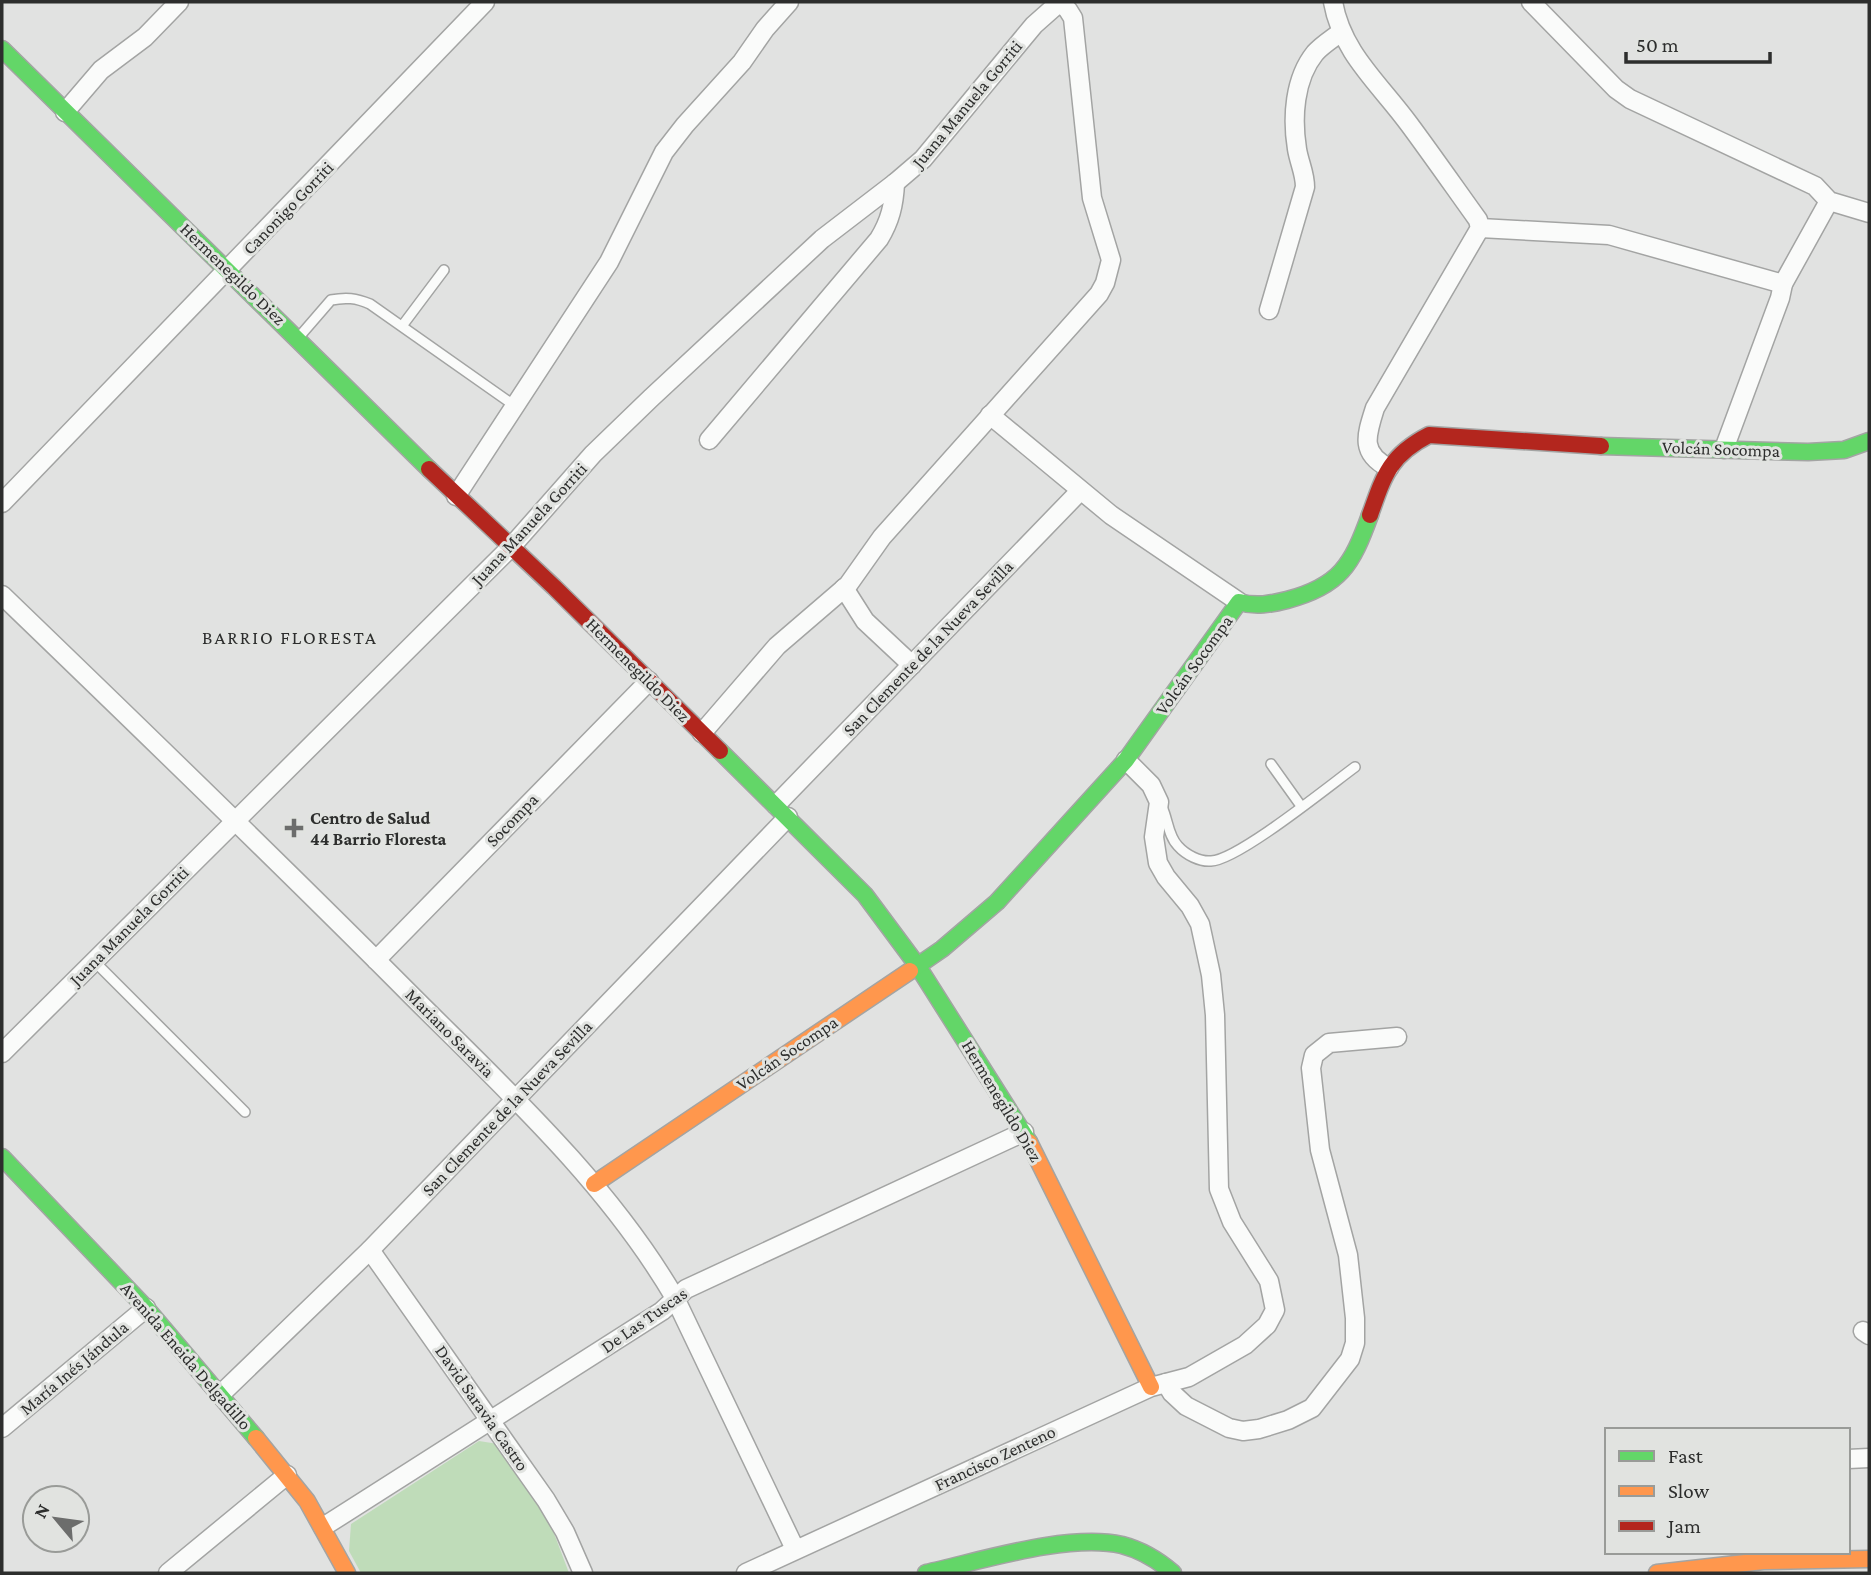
<svg xmlns="http://www.w3.org/2000/svg" width="1871" height="1575" font-family="'Crimson Pro',serif">
<style>
.green{fill:#bfdcb9}
.lines{fill:none;stroke-linecap:round;stroke-linejoin:round}
.lane-casing{stroke:#a3a4a3;stroke-width:12}
.street-casing{stroke:#a3a4a3;stroke-width:21}
.fast-casing{stroke:#a3a4a3;stroke-width:19}
.slow-casing{stroke:#a3a4a3;stroke-width:19}
.jam-casing{stroke:#a3a4a3;stroke-width:19}
.lane{stroke:#fafbfa;stroke-width:9}
.street{stroke:#fafbfa;stroke-width:18}
.fast{stroke:#63d668;stroke-width:16}
.slow{stroke:#ff974d;stroke-width:16}
.jam{stroke:#b3261e;stroke-width:16}
.poi-dot{fill:#6c6d6c;stroke:#e1e3e0;stroke-width:2.5}
.labels{text-anchor:middle;stroke-width:6;stroke-linejoin:round;paint-order:stroke}
.street-label{font-size:18px;fill:#2d2e2d;stroke:#e1e3e0}
.poi-label{font-size:18px;font-weight:bold;fill:#2d2e2d;stroke:#e1e3e0;text-anchor:start}
.neighbourhood-label{font-size:19px;letter-spacing:2px;fill:#2d2e2d;stroke:#e1e3e0}
</style>
<rect width="100%" height="100%" fill="#e1e2e1"/>
<path class="green" d="M479,1441L498,1444L552,1528L569,1573H361L349,1551L351,1524Z"/>
<g class="lines">
<g class="lane-casing">
<g id="lane">
<path d="M402,326L444,270"/>
<path d="M299,337L331,300C346,297 356,298 370,304L515,406"/>
<path d="M1271,764L1301,806"/>
<path d="M1162,807C1168,819 1168,836 1178,846C1186,855 1200,862 1211,861C1238,860 1329,786 1355,767"/>
<path d="M94,961L245,1112"/>
</g>
</g>
<g class="street-casing">
<g id="street">
<path d="M1333,2C1342,53 1379,83 1409,124C1432,155 1455,188 1478,220L1480,228L1375,408C1366,436 1360,453 1389,468"/>
<path d="M1531,2L1616,89L1630,99L1815,186L1829,201L1869,213"/>
<path d="M65,112L101,70L145,37L179,2"/>
<path d="M1480,228L1609,235L1783,284"/>
<path d="M1269,310L1305,187C1305,173 1299,162 1297,149C1292,118 1294,79 1315,53C1322,45 1332,39 1341,32"/>
<path d="M990,415L1111,515L1239,602"/>
<path d="M709,440L879,239C890,221 894,205 895,183"/>
<path d="M1724,449L1780,298L1783,284L1829,201"/>
<path d="M456,496L609,262L664,152L685,125L742,62L765,29L789,2"/>
<path d="M2,503L485,2"/>
<path d="M844,588L865,621L912,665"/>
<path d="M2,595C139,727 277,860 411,995C505,1089 607,1182 675,1298L795,1549"/>
<path d="M702,733L777,646L848,585L882,537L1099,294L1105,283L1111,260L1092,198L1073,18L1068,10L1060,2"/>
<path d="M776,805L1080,491"/>
<path d="M376,960L649,681"/>
<path d="M2,1053L511,547L593,454L651,398L822,239L895,183L923,159L1034,25L1060,2"/>
<path d="M370,1250L546,1500L565,1532L583,1573"/>
<path d="M1863,1331L1869,1335"/>
<path d="M1166,1383L1172,1393L1186,1406L1229,1428L1243,1431L1259,1429L1288,1420L1312,1408L1350,1359L1355,1343V1318L1348,1255L1320,1150L1311,1068L1314,1055L1329,1043L1397,1037"/>
<path d="M221,1394L370,1250L788,817"/>
<path d="M2,1428L146,1308"/>
<path d="M1848,1459L1869,1458"/>
<path d="M323,1527L662,1311L686,1289L1024,1132"/>
<path d="M168,1573L287,1475"/>
<path d="M746,1573L1151,1387L1189,1377L1245,1345L1267,1325L1275,1310L1269,1281L1232,1222L1219,1189L1215,1015L1211,975L1200,924L1190,906L1166,877L1158,863L1154,837L1159,802L1151,785L1126,760"/>
</g>
</g>
<g class="fast-casing">
<g id="fast">
<path d="M2,49L429,469"/>
<path d="M1601,446L1808,452L1844,450L1869,441"/>
<path d="M720,751L865,895L917,965L1029,1142"/>
<path d="M910,971L942,949L997,902L1126,760L1239,602C1256,607 1271,604 1287,600C1340,586 1352,565 1370,515"/>
<path d="M2,1157L146,1308L256,1438"/>
<path d="M926,1573C981,1561 1067,1533 1122,1545C1141,1550 1158,1560 1173,1573"/>
</g>
</g>
<g class="slow-casing">
<g id="slow">
<path d="M1029,1142L1151,1387"/>
<path d="M594,1184L910,971"/>
<path d="M256,1438L307,1501L347,1573"/>
<path d="M1657,1573L1763,1561L1869,1559"/>
</g>
</g>
<g class="jam-casing">
<g id="jam">
<path d="M429,469L554,587L720,751"/>
<path d="M1370,515C1384,475 1390,455 1429,435L1601,446"/>
</g>
</g>
<use href="#lane" class="lane"/>
<use href="#street" class="street"/>
<use href="#fast" class="fast"/>
<use href="#slow" class="slow"/>
<use href="#jam" class="jam"/>
</g>
<path class="poi-dot" d="M290.5 817.5h7v7h7v7h-7v7h-7v-7h-7v-7h7z"/>
<g class="labels">
<g class="street-label">
<text transform="translate(967 104) rotate(-50)" y="6">Juana Manuela Gorriti</text>
<text transform="translate(288 208) rotate(-46)" y="6">Canonigo Gorriti</text>
<text transform="translate(233 274) rotate(44)" y="6">Hermenegildo Diez</text>
<text transform="translate(1721 449) rotate(2)" y="6">Volcán Socompa</text>
<text transform="translate(529 524) rotate(-47)" y="6">Juana Manuela Gorriti</text>
<text transform="translate(928 648) rotate(-46)" y="6">San Clemente de la Nueva Sevilla</text>
<text transform="translate(1194 665) rotate(-54)" y="6">Volcán Socompa</text>
<text transform="translate(638 670) rotate(45)" y="6">Hermenegildo Diez</text>
<text transform="translate(512 820) rotate(-46)" y="6">Socompa</text>
<text transform="translate(129 926) rotate(-45)" y="6">Juana Manuela Gorriti</text>
<text transform="translate(450 1033) rotate(45)" y="6">Mariano Saravia</text>
<text transform="translate(787 1053) rotate(-34)" y="6">Volcán Socompa</text>
<text transform="translate(1002 1101) rotate(59)" y="6">Hermenegildo Diez</text>
<text transform="translate(507 1108) rotate(-46)" y="6">San Clemente de la Nueva Sevilla</text>
<text transform="translate(644 1320) rotate(-35)" y="6">De Las Tuscas</text>
<text transform="translate(186 1356) rotate(49)" y="6">Avenida Eneida Delgadillo</text>
<text transform="translate(74 1368) rotate(-40)" y="6">María Inés Jándula</text>
<text transform="translate(482 1408) rotate(55)" y="6">David Saravia Castro</text>
<text transform="translate(995 1458) rotate(-25)" y="6">Francisco Zenteno</text>
</g>
<g class="poi-label">
<text x="310" y="824">Centro de Salud<tspan x="310" dy="21">44 Barrio Floresta</tspan></text>
</g>
<g class="neighbourhood-label">
<text x="290" y="644">BARRIO FLORESTA</text>
</g>
</g>
<rect width="1871" height="1575" fill="none" stroke="#2d2e2d" stroke-width="7"/>
<rect x="1605" y="1428" width="245" height="126" fill="#e1e3e0" stroke="#999b98" stroke-width="2"/>
<rect x="1619" y="1451" width="35" height="10" fill="#63d668" stroke="#999b98" stroke-width="2"/>
<text x="1668" y="1463" font-size="21" fill="#2d2e2d">Fast</text>
<rect x="1619" y="1486" width="35" height="10" fill="#ff974d" stroke="#999b98" stroke-width="2"/>
<text x="1668" y="1498" font-size="21" fill="#2d2e2d">Slow</text>
<rect x="1619" y="1521" width="35" height="10" fill="#b3261e" stroke="#999b98" stroke-width="2"/>
<text x="1668" y="1533" font-size="21" fill="#2d2e2d">Jam</text>
<g transform="translate(56 1519) rotate(299)"><circle r="33" fill="#e1e3e0" stroke="#999b98" stroke-width="2"/>
<path d="M0-5L12 26L0 18L-12 26Z" fill="#6c6d6c"/>
<text y="-10" font-size="19" font-weight="bold" text-anchor="middle" fill="#2d2e2d">N</text>
</g>
<path d="M1626 52v10h144v-10" fill="none" stroke="#2d2e2d" stroke-width="3.5"/>
<text x="1636" y="52" font-size="21" fill="#2d2e2d" stroke="#e1e3e0" stroke-width="5" paint-order="stroke">50 m</text>
</svg>
